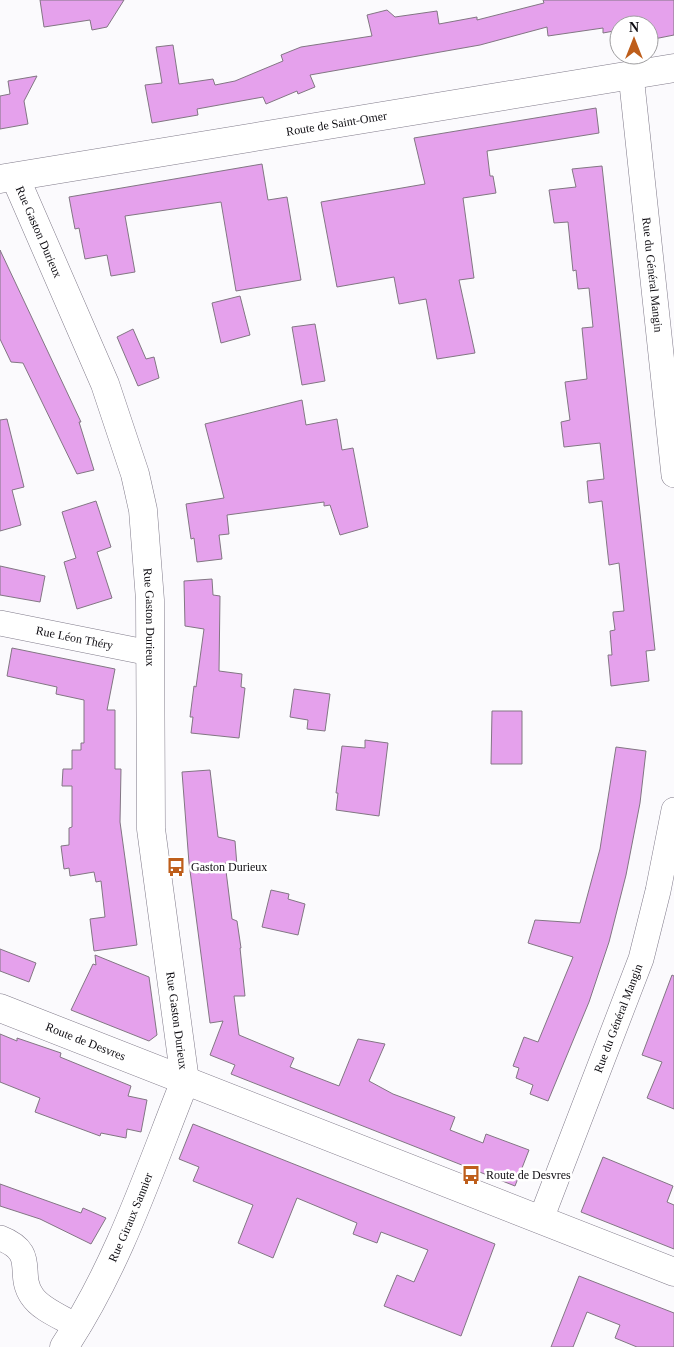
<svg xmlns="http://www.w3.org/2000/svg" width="674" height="1347" font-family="'Times New Roman',serif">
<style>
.building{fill:#e5a1ec;stroke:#827683}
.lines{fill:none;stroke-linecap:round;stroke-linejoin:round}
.street-casing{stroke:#807b8a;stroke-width:26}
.secondary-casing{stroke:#807b8a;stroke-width:29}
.street{stroke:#fff;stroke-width:25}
.secondary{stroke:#fff;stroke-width:28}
.labels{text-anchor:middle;stroke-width:5;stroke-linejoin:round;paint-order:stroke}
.street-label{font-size:12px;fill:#0e0c11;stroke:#fff}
.poi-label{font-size:12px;fill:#0e0c11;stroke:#fff;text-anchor:start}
</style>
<rect width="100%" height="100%" fill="#fbfafd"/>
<g class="building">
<path d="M40,0H124L107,27L92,30L90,20L44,27Z"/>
<path d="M543,0H674V35L649,40V25H619V30L614,31L603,33V28L548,36L547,27L480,45L310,75L315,87L298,94L297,91L266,104L263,97L197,109L198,115L152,123L145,85L162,83L156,47L173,45L179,84L213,79L215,85L235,81L283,61L281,55L301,47L372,36L367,15L387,10L395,17L437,11L439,24L477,17V20L544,3Z"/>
<path d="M37,76L24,101L28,124L0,129V96L10,94L8,81Z"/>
<path d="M596,108L599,133L487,151L490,176H493L496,193L463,198L474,278L459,280L475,353L437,359L426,299L399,304L394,277L337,287L321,202L425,184L414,138Z"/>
<path d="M262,164L268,200L287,197L301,280L236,291L221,202L125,216L135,272L111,276L107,255L85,259L79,228L75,229L69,197Z"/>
<path d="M602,166L655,650L646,651L649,681L611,686L608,655H612L610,631L615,630L613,615V612L624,611L619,563L609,565L602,501L589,503L587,481L604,479L600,443L564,447L561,422L570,420L565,382L587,379L582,328L593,327L589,288L578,289L576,270L573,271L568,222L554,223L549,190L576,187L572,169Z"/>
<path d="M0,250L81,422H79L94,470L77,474L23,363L11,362L0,339Z"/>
<path d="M240,296L250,335L221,343L212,303Z"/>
<path d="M315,324L325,381L302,385L292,327Z"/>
<path d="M133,329L146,359L154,357L159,378L138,386L117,337Z"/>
<path d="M302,400L306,425L337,419L342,450L353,448L368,527L340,535L330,505L324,506V502L227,515L229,534L219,535L222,559L197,562L194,538L191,539L186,504L224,498L205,424Z"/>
<path d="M7,419L24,487L12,490L21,525L0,531V420Z"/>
<path d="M96,501L111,547L97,552L112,598L77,609L64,562L76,558L62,512Z"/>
<path d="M0,566L45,576L40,602L0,595Z"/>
<path d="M212,579L213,595L220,596L219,671L242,674L241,687L245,688L239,738L191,733L193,717H190L194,686L196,687L204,629L185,626L184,581Z"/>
<path d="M12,648L115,669L107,710H115V769H121L120,822L137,945L94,951L90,919L105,917L101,881L96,882L94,872L70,876L69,868L64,869L61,846L69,845V828L72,827V786H62L63,769H72V750H81V743H84V700L56,694L57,687L7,676Z"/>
<path d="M294,689L330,694L325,731L307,729L308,720L290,717Z"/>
<path d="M492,711H522V764H491Z"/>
<path d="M365,740L388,743L379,816L336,810L338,793H336L342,746L365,748Z"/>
<path d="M616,747L646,751L640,803L626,875L609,942L589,1002L548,1101L530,1094L533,1085L516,1078L519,1068L513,1066L524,1037L538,1042L573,957L528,943L535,920L580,923L600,849Z"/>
<path d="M210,770L218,837L235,841L237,866L225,863L232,919L237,921L241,948H240L245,996H234L239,1035L294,1058L290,1067L339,1086L358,1039L385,1044L369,1081L393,1094L455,1117L450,1130L483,1143L486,1134L529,1150L515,1186L231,1074L235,1065L210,1055L223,1021L210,1023L189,863L182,772Z"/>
<path d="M271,890L289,894L288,899L305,904L298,935L262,927Z"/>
<path d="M0,949L36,963L29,982L0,971Z"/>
<path d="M95,955L149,977L157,1035L149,1041L71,1010L93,964L96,965Z"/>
<path d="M672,975L674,976V1109L647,1098L662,1062L642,1055Z"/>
<path d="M0,1034L17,1041V1038L61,1053L60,1057L131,1086L128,1096L147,1100L141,1132L127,1129L126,1138L101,1133L100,1136L35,1112L40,1098L0,1082Z"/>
<path d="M193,1124L495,1244L461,1336L384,1306L397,1275L414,1282L428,1250L381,1232L377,1243L353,1234L357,1223L297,1198L273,1258L238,1243L253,1205L193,1181L199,1167L179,1159Z"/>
<path d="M603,1157L673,1186L667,1202L674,1205V1249L581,1212Z"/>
<path d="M0,1184L81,1213L83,1208L106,1218L91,1244L40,1219L0,1206Z"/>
<path d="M579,1276L674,1313V1347H637L615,1338L620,1325L587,1312L573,1347H551Z"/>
</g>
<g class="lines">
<g class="street-casing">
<g id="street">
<path id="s1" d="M631,75L674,475"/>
<path id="s2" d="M0,623L150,653"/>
<path id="s3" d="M541,1219L641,959L658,891L674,810"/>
<path d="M0,1238C39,1253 16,1273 32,1296C41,1310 64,1318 78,1327"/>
</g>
</g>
<g class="secondary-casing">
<g id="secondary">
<path id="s4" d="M15,177L105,384L135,474L143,510L150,600L151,829L185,1081"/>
<path id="s5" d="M0,179L674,68"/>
<path id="s6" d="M0,1008L674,1272"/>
<path id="s7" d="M64,1347C118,1266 149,1171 185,1081"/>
</g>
</g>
<use href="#street" class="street"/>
<use href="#secondary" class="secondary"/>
</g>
<defs>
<g id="bus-bare" transform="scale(1.5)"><path d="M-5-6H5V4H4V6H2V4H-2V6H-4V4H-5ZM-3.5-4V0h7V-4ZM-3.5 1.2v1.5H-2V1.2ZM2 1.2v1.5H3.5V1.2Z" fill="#be5e1b" stroke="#fff" stroke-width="2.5" paint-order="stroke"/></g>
</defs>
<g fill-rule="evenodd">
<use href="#bus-bare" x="176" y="867"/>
<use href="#bus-bare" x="471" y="1175"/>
</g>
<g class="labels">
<g class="street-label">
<text dy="4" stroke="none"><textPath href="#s5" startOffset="341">Route de Saint-Omer</textPath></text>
<text dy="4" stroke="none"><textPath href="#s4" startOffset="60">Rue Gaston Durieux</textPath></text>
<text dy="4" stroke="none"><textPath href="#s1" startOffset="201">Rue du Général Mangin</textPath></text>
<text dy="4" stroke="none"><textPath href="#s4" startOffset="465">Rue Gaston Durieux</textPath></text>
<text dy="4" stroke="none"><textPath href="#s2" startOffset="76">Rue Léon Théry</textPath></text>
<text dy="4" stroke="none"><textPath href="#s3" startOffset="215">Rue du Général Mangin</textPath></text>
<text dy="4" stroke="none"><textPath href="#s4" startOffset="870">Rue Gaston Durieux</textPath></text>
<text dy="4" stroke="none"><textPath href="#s6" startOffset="92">Route de Desvres</textPath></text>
<text dy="4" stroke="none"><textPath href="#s7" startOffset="146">Rue Giraux Sannier</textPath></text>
</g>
<g class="poi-label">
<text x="191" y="871">Gaston Durieux</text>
<text x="486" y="1179">Route de Desvres</text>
</g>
</g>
<g transform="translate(634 40)"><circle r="24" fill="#ffffff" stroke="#9f9ea0"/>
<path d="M0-4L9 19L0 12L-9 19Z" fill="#be5e1b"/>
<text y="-8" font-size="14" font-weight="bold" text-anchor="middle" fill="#0e0c11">N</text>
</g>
</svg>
